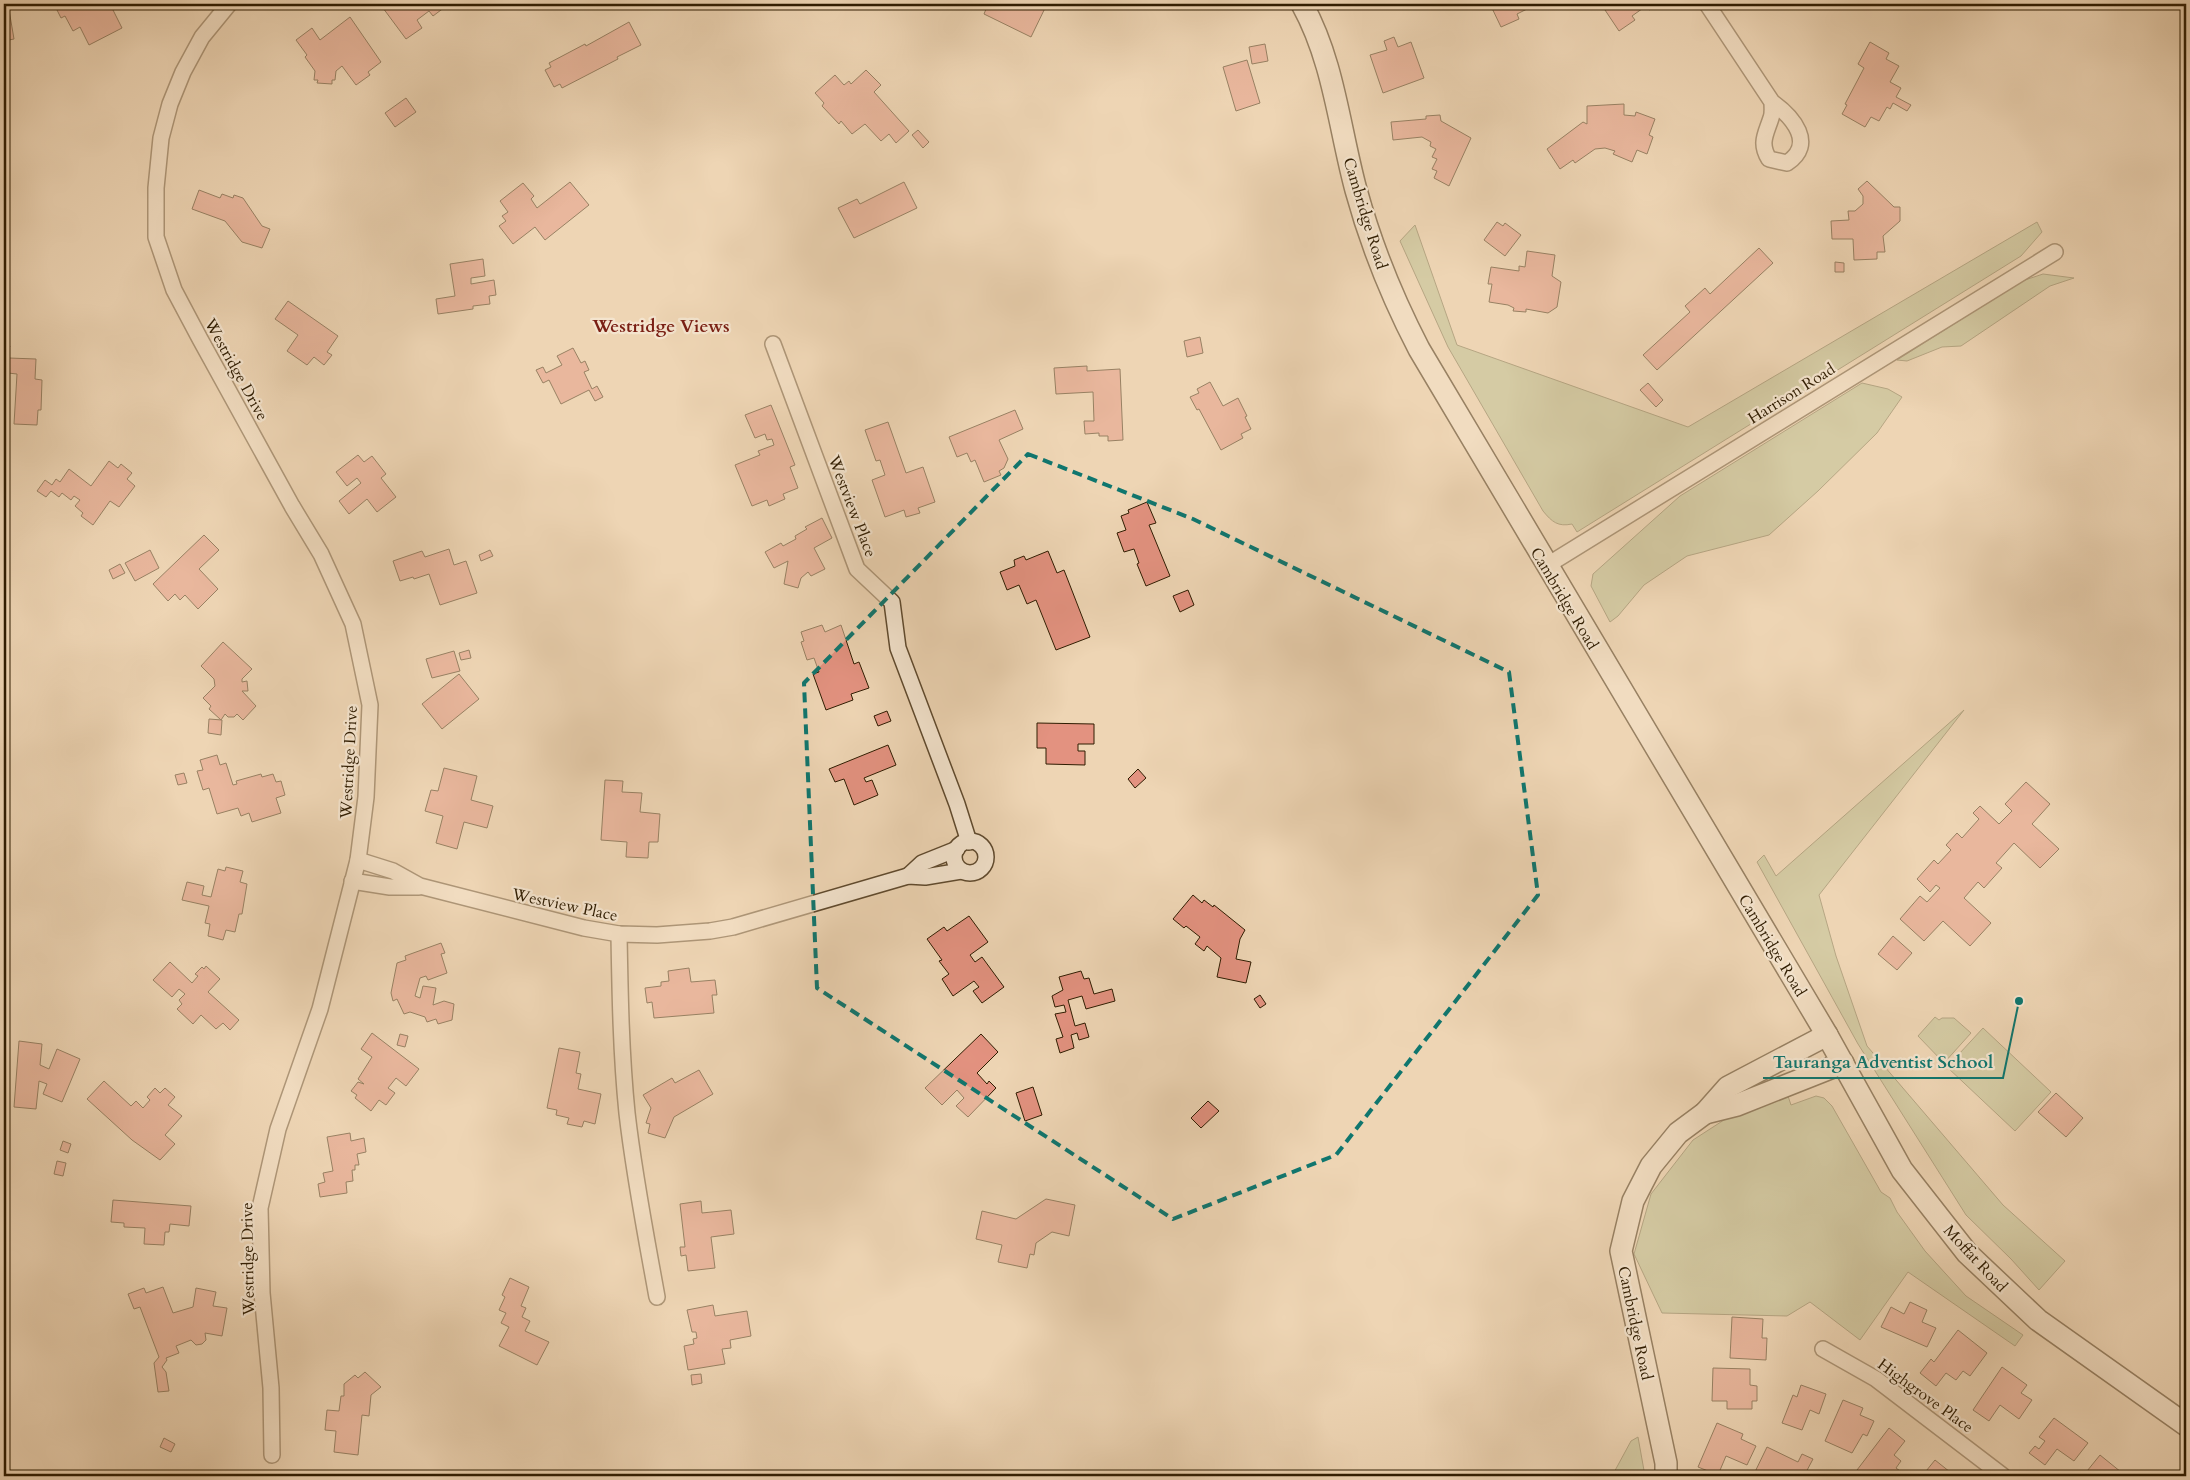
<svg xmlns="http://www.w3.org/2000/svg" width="2190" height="1480" font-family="Cardo,serif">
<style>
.green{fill:#b5be90;stroke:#726d48}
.building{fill:#e39280;stroke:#2f1c01}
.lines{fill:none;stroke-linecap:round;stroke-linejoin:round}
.minor-casing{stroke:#5f4a2e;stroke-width:18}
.secondary-casing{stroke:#2f1c01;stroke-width:24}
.minor{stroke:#f4e4ce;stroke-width:15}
.secondary{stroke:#f4e4ce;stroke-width:21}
.marked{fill:none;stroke:#0f766e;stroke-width:4;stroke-dasharray:10 6;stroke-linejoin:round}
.labels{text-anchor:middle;stroke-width:4.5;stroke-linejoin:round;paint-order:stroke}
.street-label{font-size:16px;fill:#2f1c01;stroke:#f4e4ce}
.neighbourhood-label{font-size:18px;font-weight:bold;fill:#7a1f14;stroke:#f4e4ce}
.leader{fill:none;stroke:#0f766e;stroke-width:2}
.callout-dot{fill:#0f766e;stroke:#f4e4ce;stroke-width:2}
.callout-label{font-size:18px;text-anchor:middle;font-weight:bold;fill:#0f766e;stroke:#f4e4ce;stroke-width:4.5;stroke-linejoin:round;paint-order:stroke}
</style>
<rect width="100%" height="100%" fill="#eed5b4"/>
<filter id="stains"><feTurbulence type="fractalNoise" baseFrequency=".004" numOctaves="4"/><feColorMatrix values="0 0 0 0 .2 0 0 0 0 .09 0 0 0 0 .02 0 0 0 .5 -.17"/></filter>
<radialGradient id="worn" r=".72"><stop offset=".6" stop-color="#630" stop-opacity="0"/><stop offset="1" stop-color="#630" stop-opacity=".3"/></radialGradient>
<g class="green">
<path d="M2037,222L2042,232L2021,256L1577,532L1572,524C1558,527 1552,522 1543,511L1448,347L1400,241L1415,225L1457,345L1688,427Z"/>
<path d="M2043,274L2074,278L2050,286L1961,346L1942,347L1907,361L1897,360L2022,281Z"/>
<path d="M1862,383L1888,389L1902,397L1877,433L1818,491L1769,535L1687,556L1644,585L1618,616L1610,622L1591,586L1593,574L1680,496Z"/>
<path d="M1964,710L1819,895L1836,956L1867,1046L2003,1205L2065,1261L2039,1290L2011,1259L1966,1215L1858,1044L1757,862L1764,855L1776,876Z"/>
<path d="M1935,1017L1939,1020L1942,1018H1954L1971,1033L1944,1063L1918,1036Z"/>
<path d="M1983,1028L2051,1092L2015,1131L1947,1067Z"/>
<path d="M1788,1096L1791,1105L1816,1096L1824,1098L1832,1106L1881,1192L1890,1198L1897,1212L1925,1251L1966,1296L2023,1335L2015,1346L1908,1272L1860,1340L1810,1302L1787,1316L1662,1313L1634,1254L1651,1194L1693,1140L1727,1118Z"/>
<path d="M1638,1437L1645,1476H1612L1631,1441Z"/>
</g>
<g class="building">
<path d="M4,4H8L14,39L4,41Z"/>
<path d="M54,4H110L122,28L89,45L80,27L73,31L65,16L61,18Z"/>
<path d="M380,4H442L445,7L433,16L429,11L417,20L422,28L406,39Z"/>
<path d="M498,4H512L501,9Z"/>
<path d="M988,4H1047L1031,37L984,14Z"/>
<path d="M1490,4H1525L1527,9L1517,14L1519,19L1501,27Z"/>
<path d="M1601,4H1659L1649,10L1646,6L1632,16L1635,20L1619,31Z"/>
<path d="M350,17L381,62L368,72L370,75L356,85L342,66L336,71L335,80H332V84L317,83L318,80H314L315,71L305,57L307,55L296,40L312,28L320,40Z"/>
<path d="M629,22L641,45L617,57L618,59L562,88L560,84L554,87L545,70L551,67L549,63L585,44L586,46Z"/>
<path d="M1394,37L1398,47L1411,42L1424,78L1383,93L1370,55L1387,50L1384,41Z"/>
<path d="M1870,42L1889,53L1886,59L1899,66L1890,82L1901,88L1896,97L1911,105L1907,111L1893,103L1890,109L1887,107L1879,121L1871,117L1865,127L1842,114L1847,105L1845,104L1864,68L1858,64Z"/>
<path d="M1265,44L1268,61L1252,64L1249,47Z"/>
<path d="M1247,60L1260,103L1236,111L1223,67Z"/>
<path d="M866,70L881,85L874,92L909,131L896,143L889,134L881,141L865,124L852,134L841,121L839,124L822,106L824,103L815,93L835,75L844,85L849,81L851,84Z"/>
<path d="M406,98L416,112L395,127L385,113Z"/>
<path d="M1624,104V115L1635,116L1636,112L1655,119L1649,135L1653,137L1647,154L1637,150L1632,162L1613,154L1615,151L1605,148L1595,149L1575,163L1573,160L1560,169L1547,149L1583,122L1587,124V106Z"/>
<path d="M1440,115L1441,121L1471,138L1449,186L1434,178L1437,171L1432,169L1437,159L1432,157L1436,149L1430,146L1431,142L1422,137L1393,140L1391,122L1426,119V116Z"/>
<path d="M918,130L929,142L923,148L912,135Z"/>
<path d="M1867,181L1894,207H1900V221L1883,236L1885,252H1877V259L1854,260L1853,239H1832L1831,221L1849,220L1848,211H1855L1863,204V196L1858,189Z"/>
<path d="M570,182L589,205L545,240L535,227L513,244L499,226L506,221L502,216L508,212L500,201L523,183L534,196L531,199L537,208Z"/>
<path d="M904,182L917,208L854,238L838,208L857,199L860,204Z"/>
<path d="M199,190L220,198L222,194L233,198L234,195L243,198L262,226L270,229L262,248L242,242L225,221L192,209Z"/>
<path d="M1497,222L1503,226L1505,223L1521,235L1505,256L1484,240Z"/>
<path d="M1759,248L1773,263L1657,370L1643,355L1690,312L1685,306L1705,288L1710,294Z"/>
<path d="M1527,251L1555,255L1552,276L1561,282L1557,307L1548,313L1526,309V312L1513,311L1514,308L1508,305L1489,302L1492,284H1488L1491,267L1519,271V266L1525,267Z"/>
<path d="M483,259L485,276L471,278V284L494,280L496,295L489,296L490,304L473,306V309L438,314L436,299L455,296L450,264Z"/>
<path d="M1835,262L1844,263V272H1835Z"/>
<path d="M288,301L338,336L327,352L332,355L324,365L314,357L307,365L287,351L298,335L275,319Z"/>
<path d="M4,333L10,347L4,350Z"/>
<path d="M1200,337L1203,353L1187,357L1184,341Z"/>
<path d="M573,348L581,363L585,361L589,370L584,372L592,389L597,386L603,397L595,401L589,390L561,404L549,380L543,383L536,370L543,367L546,373L562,365L557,356Z"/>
<path d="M9,358L36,359L35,379L42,380L41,410H38L37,425L14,424L17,374L8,373Z"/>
<path d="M1087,366V371L1120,369L1123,440L1108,441V436H1099V433L1085,434L1084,421H1094L1093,392L1056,394L1054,368Z"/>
<path d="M1210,382L1223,406L1238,398L1247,416L1245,417L1251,429L1241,434L1243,438L1221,450L1199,409L1197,410L1190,397L1199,393L1197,389Z"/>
<path d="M1648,383L1663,400L1656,407L1640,390Z"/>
<path d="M771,405L795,465L790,467L798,488L783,494L785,499L769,506L767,500L752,506L735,465L760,455L758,451L774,445L772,439L767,440L765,434L755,438L745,415Z"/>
<path d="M1015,410L1023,429L999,440L1008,459L1004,468L999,471L1001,475L984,482L975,460L971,462L967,453L957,457L949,437Z"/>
<path d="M888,422L906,473L923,467L935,502L918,508L920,513L906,517L904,510L885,517L872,480L885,475L880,460L876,461L865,430Z"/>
<path d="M358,455L364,462L372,456L386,474L381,478L396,497L377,512L367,499L349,514L339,501L361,483L357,478L347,486L336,472Z"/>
<path d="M109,461L118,468L121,464L132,473L127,479L135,486L119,507L110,501L93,525L81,516L83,513L75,506L80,500L74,496L71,500L62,493L59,497L51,491L46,497L37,491L45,480L52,485L56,479L60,482L69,469L91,486Z"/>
<path d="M1147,502L1156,523L1149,525L1170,576L1146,586L1137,564L1139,563L1134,549L1124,552L1117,533L1126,530L1121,516L1129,513L1128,510Z"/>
<path d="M822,518L832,538L814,548L825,569L811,576L808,572L801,578L798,588L784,584L788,561L774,568L765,552L781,543L783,546L796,539L795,536L807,529L805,527Z"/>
<path d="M204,535L219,550L199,569L218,589L198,609L185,595L180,600L175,594L168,601L153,584Z"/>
<path d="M449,549L454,565L466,561L477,593L440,605L429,574L414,579L413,577L400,581L393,561L422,551L425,557Z"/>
<path d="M150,550L159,568L135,581L125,563Z"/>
<path d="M490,550L493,556L481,561L479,555Z"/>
<path d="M1048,551L1057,573L1064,570L1090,637L1056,650L1036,600L1027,604L1019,585L1007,590L1000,572L1015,566L1014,560L1024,556L1026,560Z"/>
<path d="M120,564L125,573L113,579L109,570Z"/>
<path d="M1188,590L1194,605L1180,612L1173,596Z"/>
<path d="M822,625L825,632L841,625L854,664L859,662L869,688L851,694L853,700L826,710L813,674L819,672L814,658L807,660L801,642L804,641L801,632Z"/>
<path d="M223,642L252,669L242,679V682L247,681L248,691H242L256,706L243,720L237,714L234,717H228L225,714L221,720L209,709L211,706L203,698L215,686L214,679L201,666Z"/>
<path d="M469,650L471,658L461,660L459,653Z"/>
<path d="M454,651L460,671L432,678L426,659Z"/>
<path d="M459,674L479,699L442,729L422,704Z"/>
<path d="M887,711L891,721L878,726L874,716Z"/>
<path d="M209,719L222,720L221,735L208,733Z"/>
<path d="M1037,723L1094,724V744H1078V751H1085V765L1046,764V748H1037Z"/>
<path d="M888,745L896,765L864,778L866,782L872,780L878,795L854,805L844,779L835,782L829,769Z"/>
<path d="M217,755L220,765L226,763L233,785L237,784L236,781L261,774L262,777L273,774L276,782L281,781L285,795L276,798L281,813L252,822L249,813L241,816L238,808L217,814L209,788L203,790L197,771L203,770L200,760Z"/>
<path d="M444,768L477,776L471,800L493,806L487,828L464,822L457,849L436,843L443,816L425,811L431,790L438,791Z"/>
<path d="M1138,769L1146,778L1135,788L1128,779Z"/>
<path d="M184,773L187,783L178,785L175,775Z"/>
<path d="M605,780L623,781L622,792L642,793L640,812L660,814L658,842H649L648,858L626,857L627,842L601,840Z"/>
<path d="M2026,782L2050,804L2032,824L2059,849L2040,868L2014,843L1996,863L2002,868L1984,888L1978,882L1964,898L1991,923L1970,946L1943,921L1924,941L1900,919L1920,896L1927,902L1940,888L1936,885L1930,892L1917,879L1934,860L1938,864L1951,850L1946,845L1957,833L1962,838L1979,819L1973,813L1980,806L1999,824L2012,811L2005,804Z"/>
<path d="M226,867L243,871L240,882L247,884L242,914H239L235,932L226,930L223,940L208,936L210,924L205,923L209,906L182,900L187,882L204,886L202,895L211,897L218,869L225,871Z"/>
<path d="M1193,895L1202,903L1204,900L1213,907L1214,905L1245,930L1240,939L1236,959L1251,962L1246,983L1217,977L1221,958L1207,946L1204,951L1195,944L1200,937L1186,926L1184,928L1173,919Z"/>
<path d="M969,916L988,942L970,955L975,962L982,957L1004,987L982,1003L973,991L979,987L974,981L953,996L942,979L949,974L939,961L942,960L927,939L944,927L947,931Z"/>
<path d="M1893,936L1912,953L1897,970L1878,954Z"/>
<path d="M441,943L445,953L441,954L447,973L428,980L426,976L420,978L415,996L420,998L423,986L436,988L433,1005L444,1001L454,1004L452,1020L438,1024L436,1019L427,1022L425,1017L410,1012L404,1014L397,999L393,1001L391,993L397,963L406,960L405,956Z"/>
<path d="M170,962L192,983L198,976L195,974L202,967L204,969L206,966L220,979L208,992L239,1020L230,1030L223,1023L216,1029L201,1015L193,1024L177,1009L182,1004L179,1000L185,994L179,989L172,997L153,980Z"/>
<path d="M689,968L691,982L715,980L717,995H712L714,1013L654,1018L652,1002L647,1003L645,988L661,986V982L669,981L668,971Z"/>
<path d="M1081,971L1084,979L1089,978L1094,994L1112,989L1115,1001L1086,1009L1082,996L1068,1000L1075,1026L1085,1023L1089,1037L1079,1040L1077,1033L1071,1035L1074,1048L1060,1053L1056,1039L1063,1037L1055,1014L1066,1012L1064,1005L1055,1007L1052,996L1063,990L1059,977Z"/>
<path d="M1260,995L1266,1004L1260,1008L1254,999Z"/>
<path d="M372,1033L419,1069L406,1086L396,1078L388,1088L395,1093L386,1105L379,1100L371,1111L355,1098L357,1095L351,1091L358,1082L364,1084L358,1079L372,1057L361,1049Z"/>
<path d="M400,1034L408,1036L405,1047L397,1045Z"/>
<path d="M981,1034L998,1052L977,1073L987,1084L989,1081L996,1088L968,1117L956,1106L964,1098L957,1090L942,1105L925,1088Z"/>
<path d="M19,1041L42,1044L40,1065L49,1069L57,1049L80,1059L62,1102L43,1094L47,1084L39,1081L36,1109L14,1107Z"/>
<path d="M559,1048L580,1052L576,1073L581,1074L578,1089L601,1094L595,1124L584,1121L582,1127L567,1124L569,1118L556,1115L557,1110L547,1108Z"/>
<path d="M699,1070L713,1094L674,1117L665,1138L648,1133L650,1124L646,1123L651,1108L643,1095L672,1078L675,1083Z"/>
<path d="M104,1081L131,1106L136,1101L143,1108L150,1100L147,1097L155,1088L160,1093L165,1088L175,1097L168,1105L182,1116L165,1135L175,1144L160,1160L132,1140L87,1099Z"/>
<path d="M1033,1087L1042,1115L1025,1121L1016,1093Z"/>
<path d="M2056,1093L2083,1118L2066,1137L2038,1112Z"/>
<path d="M1208,1101L1219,1111L1201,1128L1191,1118Z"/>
<path d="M350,1133L351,1141L364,1138L366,1152L357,1154L359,1165H355V1170H352L353,1181L346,1182L347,1193L320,1197L318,1184L325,1182L323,1173L333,1171L327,1137Z"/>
<path d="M63,1141L71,1144L68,1153L60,1150Z"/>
<path d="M57,1161L66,1163L63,1176L54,1174Z"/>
<path d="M1046,1199L1075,1205L1069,1236L1052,1232L1036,1243L1034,1255L1030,1254L1027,1268L998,1262L1002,1245L976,1239L982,1211L1016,1219Z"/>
<path d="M113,1200L191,1206L189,1226L170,1224L169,1232H165L164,1245L144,1244L145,1228L124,1227V1223L111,1222Z"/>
<path d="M701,1201L702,1213L731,1210L734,1234L711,1237L715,1268L688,1271L686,1255L681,1256L680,1247H685L680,1204Z"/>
<path d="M510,1278L529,1287L521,1306L526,1308L522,1317L530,1321L525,1331L549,1342L537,1365L499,1346L509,1327L501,1323L506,1313L499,1310L505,1297L502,1295Z"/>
<path d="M163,1287L173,1313L193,1307L196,1288L216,1292L213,1306L227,1308L222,1336L205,1333L206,1340L202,1344L196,1345L191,1340L176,1346L179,1353L166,1358L167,1360L162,1367L166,1372L169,1391L158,1392L154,1363L159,1357L140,1307L134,1309L128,1294L144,1288L146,1293Z"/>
<path d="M1910,1302L1927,1310L1922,1322L1936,1328L1927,1347L1881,1327L1891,1307L1904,1314Z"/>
<path d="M713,1305L715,1316L747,1311L751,1336L730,1340L731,1348L722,1349L725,1364L688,1370L684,1346L694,1344L693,1339L697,1338L696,1332H692L687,1310Z"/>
<path d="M1732,1317L1763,1319L1762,1338H1767L1766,1360L1730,1358Z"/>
<path d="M1958,1330L1987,1353L1970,1376L1963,1371L1956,1380L1946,1373L1936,1386L1920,1373L1931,1359L1934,1362Z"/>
<path d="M2002,1367L2027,1385L2021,1393L2032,1400L2019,1419L2000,1405L1989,1421L1973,1410Z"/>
<path d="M1713,1368L1750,1369V1385L1757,1386V1401H1752V1409H1727V1401H1712Z"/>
<path d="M365,1372L381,1387L371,1395L369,1416L362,1415L358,1455L334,1452L336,1431L325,1430L327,1410L339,1411L341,1396H344V1384L355,1375L358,1378Z"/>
<path d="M701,1374L702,1383L692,1385L691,1375Z"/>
<path d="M1801,1385L1826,1394L1819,1414L1810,1410L1802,1430L1782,1423L1793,1395L1797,1397Z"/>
<path d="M1843,1400L1863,1408L1860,1415L1874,1421L1867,1436L1863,1434L1852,1453L1825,1441Z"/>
<path d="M2054,1418L2088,1443L2074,1461L2057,1449L2045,1465L2029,1453L2035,1446L2039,1449L2045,1441L2039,1437Z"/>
<path d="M1717,1423L1743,1434L1741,1439L1756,1446L1747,1465L1726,1456L1718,1475L1698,1467Z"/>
<path d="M1889,1428L1905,1441L1894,1455L1901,1461L1896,1468L1907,1476H1866L1857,1470Z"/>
<path d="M164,1438L175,1444L171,1452L160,1447Z"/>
<path d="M1767,1447L1798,1462L1802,1454L1813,1459L1804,1476H1753Z"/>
<path d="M2100,1455L2121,1472L2117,1476H2083Z"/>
<path d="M1935,1460L1950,1472L1947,1476H1922Z"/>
</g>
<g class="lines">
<g class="minor-casing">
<g id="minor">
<path d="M229,4L202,37L183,72L170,104L161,138L156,188V237L174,290L200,339L292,506L321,554L353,624L370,705L366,797L358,860L320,1009L278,1129L260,1208L262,1293L271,1388L272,1455"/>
<path d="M1707,4L1772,102C1793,117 1816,144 1787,163L1769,159C1759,143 1766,134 1771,118C1773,113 1772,107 1772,102"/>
<path d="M773,344L857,569L892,602L898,648L957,804L969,842"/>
<path d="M1546,566L2055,252"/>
<circle cx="970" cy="857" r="16"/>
<path d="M358,860L393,871L420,886L584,928L619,934L657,935L710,931L733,927L908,876L925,877L961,871"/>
<path d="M908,876L922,863L957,849"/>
<path d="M352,881L390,887H419"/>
<path d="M619,934C620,994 621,1054 627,1113C634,1175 646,1236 657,1297"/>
<path d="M1823,1349L1876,1379L2003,1476"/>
</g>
</g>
<g class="secondary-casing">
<g id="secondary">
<path d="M1302,4C1334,62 1339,127 1356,190C1371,245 1392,297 1419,349L1827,1035L1902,1170L1967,1253L2038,1320L2186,1425"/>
<path d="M1705,1113L1737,1105L1843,1063"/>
<path d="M1666,1476V1463L1621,1251L1633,1201L1651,1166L1678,1133L1705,1113L1728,1087L1827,1035"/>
</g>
</g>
<use href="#minor" class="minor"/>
<use href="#secondary" class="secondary"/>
</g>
<path d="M0 0H2190V1480H0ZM1028,454L1193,519L1509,672L1538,895L1336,1155L1173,1219L817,988L804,683Z" fill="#eed5b4" fill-opacity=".55" fill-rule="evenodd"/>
<path class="marked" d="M1028,454L1193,519L1509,672L1538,895L1336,1155L1173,1219L817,988L804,683Z"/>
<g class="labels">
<g class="street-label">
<text transform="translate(1366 213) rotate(73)" y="6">Cambridge Road</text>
<text transform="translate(237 369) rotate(61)" y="6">Westridge Drive</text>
<text transform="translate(1791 393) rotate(-32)" y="6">Harrison Road</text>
<text transform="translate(853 506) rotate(69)" y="6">Westview Place</text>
<text transform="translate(1565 598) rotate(59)" y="6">Cambridge Road</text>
<text transform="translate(348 762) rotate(-87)" y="6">Westridge Drive</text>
<text transform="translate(565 904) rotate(12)" y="6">Westview Place</text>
<text transform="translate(1773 945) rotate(59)" y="6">Cambridge Road</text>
<text transform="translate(1976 1258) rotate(47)" y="6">Moffat Road</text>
<text transform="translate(247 1259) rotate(-91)" y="6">Westridge Drive</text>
<text transform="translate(1636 1323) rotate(78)" y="6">Cambridge Road</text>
<text transform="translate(1926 1395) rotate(36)" y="6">Highgrove Place</text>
</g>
<g class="neighbourhood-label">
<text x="661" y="332">Westridge Views</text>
</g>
</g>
<path class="leader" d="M2019 1001L2003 1078H1763"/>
<circle class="callout-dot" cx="2019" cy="1001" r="5"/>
<g class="callout-label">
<text x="1883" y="1068">Tauranga Adventist School</text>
</g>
<rect width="2190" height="1480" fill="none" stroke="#eed5b4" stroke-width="20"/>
<rect x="5" y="5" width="2180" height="1470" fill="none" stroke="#2f1c01" stroke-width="2.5"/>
<rect x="10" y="10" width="2170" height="1460" fill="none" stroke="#2f1c01"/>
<rect width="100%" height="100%" filter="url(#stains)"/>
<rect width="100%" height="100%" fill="url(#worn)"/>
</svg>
